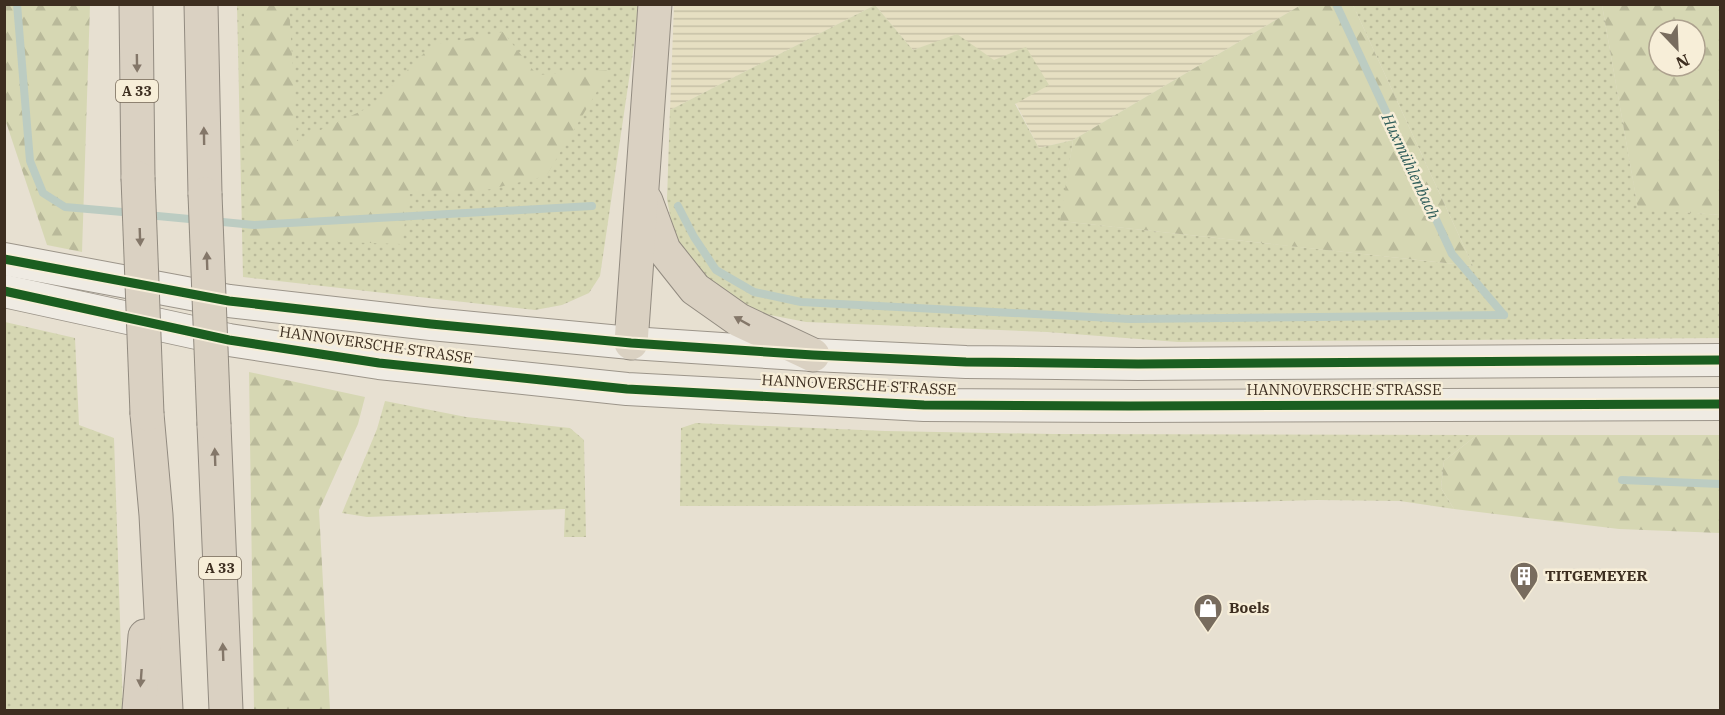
<svg xmlns="http://www.w3.org/2000/svg" width="1725" height="715" font-family="'IBM Plex Serif',serif">
<style>
.farmland{fill:url(#farmland-rules)}
.grass{fill:url(#grass-dots)}
.forest{fill:url(#forest-firs);fill-rule:evenodd}
.lines{fill:none;stroke-linecap:round;stroke-linejoin:round}
.stream{stroke:#bcccc2;stroke-width:8}
.secondary-casing{stroke:#9c958a;stroke-width:34}
.motorway-casing{stroke:#928b80;stroke-width:35}
.secondary{stroke:#efebe3;stroke-width:32}
.motorway{stroke:#dad1c2;stroke-width:33}
.motorway-bridge-casing{stroke:#928b80;stroke-width:35;stroke-linecap:butt}
.motorway-bridge{stroke:#dad1c2;stroke-width:33}
.cycleway-casing{stroke:#f7eed8;stroke-width:13}
.cycleway{stroke:#1b5e20;stroke-width:9}
.oneway{fill:#847769}
.labels{text-anchor:middle;stroke-width:5;stroke-linejoin:round;paint-order:stroke}
.shield{fill:#f7eed8;stroke:#756857;stroke-width:1.5}
.shield-label{font-size:14px;font-weight:bold;fill:#3d2e20}
.street-label{font-size:15px;fill:#3d2e20;stroke:#f7eed8}
.poi-label{font-size:15px;font-weight:bold;fill:#3d2e20;stroke:#f7eed8;text-anchor:start}
.water-label{font-size:16px;font-style:italic;fill:#2f5d5a;stroke:#f7eed8}
</style>
<defs>
<pattern id="farmland-rules" width="6" height="5" patternUnits="userSpaceOnUse" patternTransform="scale(1.5)"><rect width="6" height="5" fill="#e6dfc2"/><path d="M0 2.5h6" fill="none" stroke="#c6c0a6"/></pattern>
<pattern id="grass-dots" width="8" height="8" patternUnits="userSpaceOnUse" patternTransform="scale(1.5)"><rect width="8" height="8" fill="#d6d7b3"/><path d="M2 2h.1M6 6h.1" fill="none" stroke="#b9b99a" stroke-width="1.8" stroke-linecap="round"/></pattern>
<pattern id="forest-firs" width="22" height="20" patternUnits="userSpaceOnUse" patternTransform="scale(1.5)"><rect width="22" height="20" fill="#d6d7b3"/><path d="M5 1l3.5 6h-7zM16 11l3.5 6h-7z" fill="#b9b99a"/></pattern>
</defs>
<rect width="100%" height="100%" fill="#e7e0d1"/>
<path class="farmland" d="M674,5H1301L1073,140L1039,148L994,61L957,35L913,50L875,5L670,110Z"/>
<g class="grass">
<path d="M237,5H638L637,25L600,276L589,293L562,305L535,310L243,277Z"/>
<path d="M875,5L913,50L957,34L994,60L1026,47L1049,85L1015,104L1039,148L1073,140L1061,221L1473,266L1353,5H1602L1638,208L1720,215V338L1178,342L1047,332L806,322L759,313L726,297L697,272L674,236L667,199L670,110Z"/>
<path d="M5,322L75,338L79,425L114,438L123,710H5Z"/>
<path d="M385,401L466,417L570,428L584,440L586,537H564L565,509L367,517L342,513L377,429Z"/>
<path d="M696,423L885,431L1053,434L1477,435L1444,461L1441,488L1454,509L1400,501L1317,500L1087,506H680L681,428Z"/>
</g>
<g class="forest">
<path d="M4,5H90L82,252L47,245L5,119Z"/>
<path d="M244,5H289L297,141L372,106L432,45L503,32L537,75L610,70L546,176L482,191L410,194L401,244L245,239Z"/>
<path d="M1301,5H1353L1473,266L1060,221L1073,140Z"/>
<path d="M1602,5H1720V215L1638,209ZM1659,30H1695V66H1659Z"/>
<path d="M249,372L365,397L358,424L319,510L330,710H254Z"/>
<path d="M1477,435H1720V533L1619,529L1454,509L1441,488L1444,461Z"/>
</g>
<g class="lines">
<g class="stream">
<path d="M17,4L30,161L43,193L65,207L134,213"/>
<path d="M1336,4L1452,254L1504,315"/>
<path d="M678,206L694,237L716,270L754,292L801,302L1130,319L1504,315"/>
<path d="M147,215L200,220"/>
<path d="M212,221L254,225L592,206"/>
<path d="M1622,480L1720,484"/>
</g>
<g class="secondary-casing">
<g id="secondary">
<path d="M4,259L229,301L431,324L631,343L813,355L966,362L1138,364L1720,360"/>
<path d="M4,291L229,340L379,363L627,389L924,405L1130,406L1720,404"/>
</g>
</g>
<g class="motorway-casing">
<g id="motorway">
<path d="M136,4L138,178"/>
<path d="M201,4L205,194"/>
<path d="M646,201L664,250L695,289L739,320L813,355"/>
<path d="M631,343L655,4"/>
<path d="M147,414L156,515L166,710"/>
<path d="M214,425L226,710"/>
<path d="M139,710L145,636"/>
</g>
</g>
<use href="#secondary" class="secondary"/>
<use href="#motorway" class="motorway"/>
<g class="motorway-bridge-casing">
<g id="motorway-bridge">
<path d="M138,178L147,414"/>
<path d="M205,194L214,425"/>
</g>
</g>
<use href="#motorway-bridge" class="motorway-bridge"/>
<g class="cycleway-casing">
<g id="cycleway">
<path d="M4,259L229,301L431,324L631,343L813,355L966,362L1138,364L1720,360"/>
<path d="M4,291L229,340L379,363L627,389L924,405L1130,406L1720,404"/>
</g>
</g>
<use href="#cycleway" class="cycleway"/>
</g>
<defs><path id="oneway-solid" d="M-6-.8H1V-3.2L6.5 0L1 3.2V.8H-6Z" transform="scale(1.5)"/></defs>
<g class="oneway">
<use href="#oneway-solid" transform="translate(137 63) rotate(89)"/>
<use href="#oneway-solid" transform="translate(204 136) rotate(-91)"/>
<use href="#oneway-solid" transform="translate(140 237) rotate(88)"/>
<use href="#oneway-solid" transform="translate(207 261) rotate(-92)"/>
<use href="#oneway-solid" transform="translate(742 321) rotate(-151)"/>
<use href="#oneway-solid" transform="translate(215 457) rotate(-92)"/>
<use href="#oneway-solid" transform="translate(223 652) rotate(-92)"/>
<use href="#oneway-solid" transform="translate(141 678) rotate(94)"/>
</g>
<defs>
<g id="building-pin" transform="scale(1.5)"><path d="M0 17L-7.5 6A9.5 9.5 0 1 1 7.5 6Z" fill="#786c5e" stroke="#f7eed8"/><path d="M-4-6H4V6H1V3H-1V6H-4ZM-2.5-4.3h1.7v1.8h-1.7ZM.8-4.3h1.7v1.8H.8ZM-2.5-1h1.7V.8h-1.7ZM.8-1h1.7V.8H.8Z" fill="#fff"/></g>
<g id="shop-pin" transform="scale(1.5)"><path d="M0 17L-7.5 6A9.5 9.5 0 1 1 7.5 6Z" fill="#786c5e" stroke="#f7eed8"/><path d="M-5-2.5h2.3a2.7 3.5 0 0 1 5.4 0H5L5.5 6h-11ZM-1.5-2.5h3a1.5 2.3 0 0 0-3 0Z" fill="#fff"/></g>
</defs>
<g fill-rule="evenodd">
<use href="#building-pin" x="1524" y="576"/>
<use href="#shop-pin" x="1208" y="608"/>
</g>
<g class="labels">
<g class="shield">
<rect x="116" y="80" width="42" height="22" rx="4.5"/>
<rect x="199" y="557" width="42" height="22" rx="4.5"/>
</g>
<g class="shield-label">
<text x="137" y="96">A 33</text>
<text x="220" y="573">A 33</text>
</g>
<g class="street-label">
<text transform="translate(376 345) rotate(8)" y="5">HANNOVERSCHE STRASSE</text>
<text transform="translate(859 385) rotate(3)" y="5">HANNOVERSCHE STRASSE</text>
<text x="1344" y="395">HANNOVERSCHE STRASSE</text>
</g>
<g class="poi-label">
<text x="1545" y="581">TITGEMEYER</text>
<text x="1229" y="613">Boels</text>
</g>
<g class="water-label">
<text transform="translate(1411 166) rotate(65)" y="6">Huxmühlenbach</text>
</g>
</g>
<rect width="1725" height="715" fill="none" stroke="#3d2e20" stroke-width="12"/>
<g transform="translate(1677 48) rotate(157)"><circle r="28" fill="#f7eed8" stroke="#ada18e" stroke-width="1.5"/>
<path d="M0-4.5L10 22L0 15L-10 22Z" fill="#786c5e"/>
<text y="-9" font-size="16" font-weight="bold" text-anchor="middle" fill="#3d2e20">N</text>
</g>
</svg>
